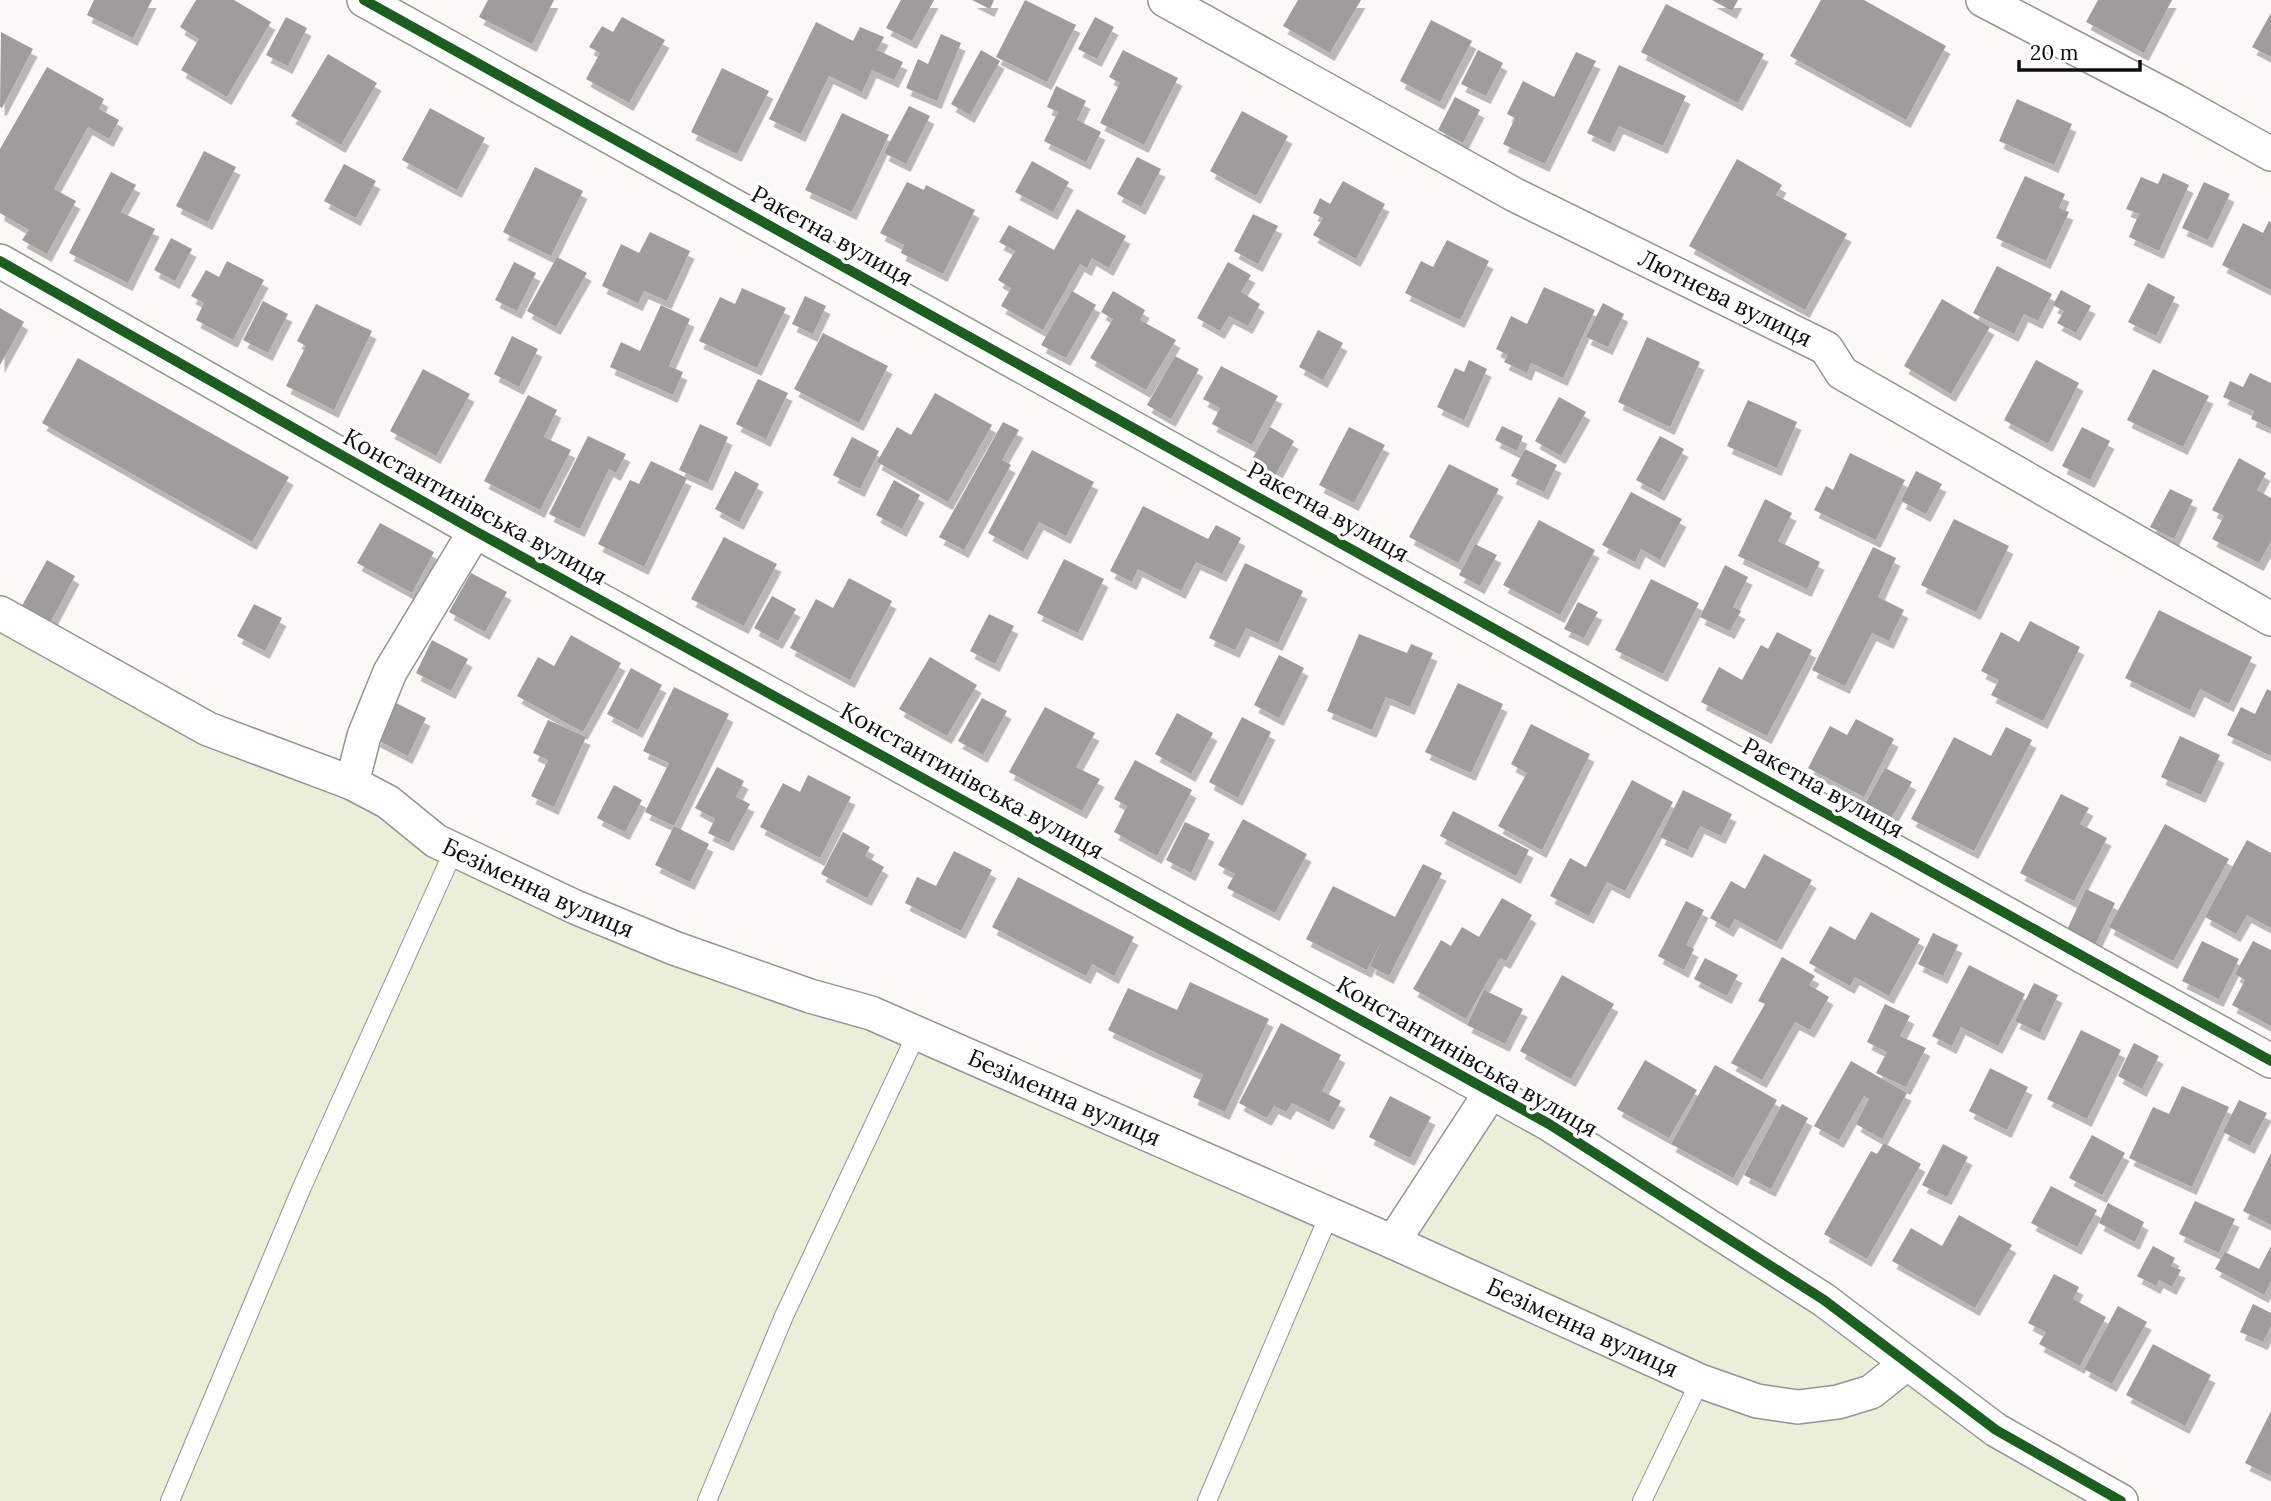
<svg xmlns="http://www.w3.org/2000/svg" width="2271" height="1501" font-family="Lora,serif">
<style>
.green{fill:#e9efd8}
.building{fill:#9f9d9b;filter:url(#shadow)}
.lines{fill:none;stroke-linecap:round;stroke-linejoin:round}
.service-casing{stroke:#959493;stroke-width:20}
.minor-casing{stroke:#959493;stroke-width:36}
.service{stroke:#fefefe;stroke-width:18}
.minor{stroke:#fefefe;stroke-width:33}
.cycleway-casing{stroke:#fff;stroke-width:15}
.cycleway{stroke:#1b5e20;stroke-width:10}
.labels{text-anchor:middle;stroke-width:7;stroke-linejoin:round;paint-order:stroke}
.street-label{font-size:24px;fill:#0f0f0f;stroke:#fff}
</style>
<defs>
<filter id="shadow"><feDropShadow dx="4.5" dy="8" stdDeviation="0" flood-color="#0004"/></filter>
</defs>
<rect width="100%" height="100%" fill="#fbf9f6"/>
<g class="green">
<path d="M0,623L206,736L1755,1407L1908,1379L2100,1501H0Z"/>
<path d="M1493,1119H1516L1868,1346L1876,1369L1866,1384L1759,1394L1417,1235V1225Z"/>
</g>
<g class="building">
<path d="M94,0H152L133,38L87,15Z"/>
<path d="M196,0H234L271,22L227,97L181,70L199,39L180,27Z"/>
<path d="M488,0H554L532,44L479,17Z"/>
<path d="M901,0H934L912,41L886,28Z"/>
<path d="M972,0H994L990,9Z"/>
<path d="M1025,0L1076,25L1047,82L996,57Z"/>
<path d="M1298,0H1361L1330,53L1283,26Z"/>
<path d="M1712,0H1738L1732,11Z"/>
<path d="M1821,0H1864L1946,46L1906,120L1790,56Z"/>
<path d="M2098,0H2172L2144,53L2086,22Z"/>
<path d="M1666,4L1764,54L1738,103L1641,52Z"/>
<path d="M2271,13V57L2252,47Z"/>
<path d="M286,17L307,28L288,66L266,55Z"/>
<path d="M622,17L665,40L629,103L586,79L600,53L589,47L602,26L613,32Z"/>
<path d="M1095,17L1114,27L1097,59L1078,49Z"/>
<path d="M1431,20L1472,41L1440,102L1400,81Z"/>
<path d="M816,22L853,41L860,27L884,37L877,50L903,62L894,80L872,70L862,92L829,76L801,134L769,119Z"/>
<path d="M1,32L33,49L2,108L0,107Z"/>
<path d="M941,34L961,43L937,101L906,88L918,59L928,64Z"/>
<path d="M981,50L1000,61L970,115L951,104Z"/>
<path d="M1123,50L1178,78L1144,145L1100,123L1120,83L1109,77Z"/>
<path d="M1478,50L1503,63L1486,96L1461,84Z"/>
<path d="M1576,52L1596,61L1545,164L1503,144L1515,118L1507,114L1523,81L1554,97Z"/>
<path d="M328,54L377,83L341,145L291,116Z"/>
<path d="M1619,65L1686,96L1663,146L1619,126L1610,144L1587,133Z"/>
<path d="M47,67L104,99L99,109L119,120L109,139L88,127L54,189L76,201L47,254L22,240L29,230L0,213V149Z"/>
<path d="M722,68L769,91L737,154L691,132Z"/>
<path d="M1056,86L1086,101L1077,120L1101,132L1086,162L1044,141L1058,112L1047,107Z"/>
<path d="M1455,97L1480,110L1463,143L1438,130Z"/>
<path d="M2017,99L2072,124L2054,165L1999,141Z"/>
<path d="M909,106L930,116L906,164L884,153Z"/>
<path d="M430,108L485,138L457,190L402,160Z"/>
<path d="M1242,111L1288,136L1256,196L1210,171Z"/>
<path d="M842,113L889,135L852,212L805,190Z"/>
<path d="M204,151L236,167L208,222L176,206Z"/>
<path d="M1137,157L1161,169L1141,207L1117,194Z"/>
<path d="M1737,159L1782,185L1776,195L1847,234L1805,310L1689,246Z"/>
<path d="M1032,161L1069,182L1053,212L1015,192Z"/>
<path d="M344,164L376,181L356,218L324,201Z"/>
<path d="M535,167L583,191L551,256L503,232Z"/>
<path d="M111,172L136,185L121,212L155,229L128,283L69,253Z"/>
<path d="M2163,173L2189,185L2159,251L2129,237L2139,214L2126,209L2141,177L2158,184Z"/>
<path d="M2025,176L2065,194L2059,208L2069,212L2046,261L1996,238Z"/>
<path d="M1343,181L1385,204L1356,259L1313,235L1323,218L1313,213L1320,198L1330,204Z"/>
<path d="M907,182L924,190L926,185L975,210L943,274L901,253L904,245L880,233Z"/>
<path d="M2204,182L2230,194L2208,240L2182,228Z"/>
<path d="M1077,209L1126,236L1109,268L1092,258L1087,268L1080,264L1043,330L1001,306L1011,288L998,280L1015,251L999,242L1009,225L1054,250Z"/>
<path d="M1253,214L1278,226L1258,264L1234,251Z"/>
<path d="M2269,221L2271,222V290L2222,265L2243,223L2263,233Z"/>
<path d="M650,232L690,251L667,301L644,291L638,303L602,286L621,244L639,253Z"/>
<path d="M171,238L192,249L175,281L154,270Z"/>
<path d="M1447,240L1489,261L1460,320L1405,293L1421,261L1433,267Z"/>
<path d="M557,257L587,273L556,327L527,311Z"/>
<path d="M227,261L264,280L233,340L196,320L204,303L191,296L206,270L219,277Z"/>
<path d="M514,262L536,273L517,311L495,300Z"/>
<path d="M1228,262L1251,275L1241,292L1260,304L1248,326L1229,316L1220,331L1197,318Z"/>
<path d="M1997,266L2052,294L2038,321L2024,314L2014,334L1973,313Z"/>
<path d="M2148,283L2175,297L2156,336L2128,322Z"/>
<path d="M1544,287L1595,310L1563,378L1531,363L1527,373L1504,362L1508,355L1496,349L1511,316L1527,324Z"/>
<path d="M742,288L786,308L757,368L699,341L720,297L735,304Z"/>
<path d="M2061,290L2091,306L2076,333L2057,323L2064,311L2053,305Z"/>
<path d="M1072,291L1096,305L1066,358L1041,345Z"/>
<path d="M1113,291L1145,310L1140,320L1176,340L1146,390L1090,358L1113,319L1101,312Z"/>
<path d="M805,296L826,306L813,334L792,324Z"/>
<path d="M1942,299L1990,327L1951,394L1904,366Z"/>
<path d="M263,301L288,314L268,353L243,340Z"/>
<path d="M1603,303L1624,314L1608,347L1586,337Z"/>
<path d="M316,304L372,331L334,410L286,386L306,346L297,341Z"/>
<path d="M661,305L690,319L669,366L683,372L673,395L610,367L621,342L640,351Z"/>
<path d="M0,308L24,322L0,365Z"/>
<path d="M1318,330L1343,343L1323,380L1299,367Z"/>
<path d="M823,333L888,366L859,423L794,389Z"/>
<path d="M512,336L538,349L519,387L494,374Z"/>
<path d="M1647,337L1700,362L1670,427L1618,402Z"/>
<path d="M1175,356L1199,369L1171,419L1147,405Z"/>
<path d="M78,358L289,477L252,542L42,423Z"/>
<path d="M1469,360L1487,369L1464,420L1437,407L1455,368L1464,372Z"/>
<path d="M2036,360L2079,383L2048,444L2004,420Z"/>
<path d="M1221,366L1278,396L1252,445L1212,424L1220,408L1203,399Z"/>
<path d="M423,369L470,394L436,456L390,431Z"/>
<path d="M2153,369L2209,396L2183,447L2127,420Z"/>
<path d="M2250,373L2271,383V428L2251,419L2254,411L2223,397L2230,381L2243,387Z"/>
<path d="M758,379L788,393L766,439L736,424Z"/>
<path d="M935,393L992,425L948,502L877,462L897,427L911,435Z"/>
<path d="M528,395L557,410L544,437L571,450L540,510L484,481Z"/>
<path d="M1559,397L1586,412L1561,456L1535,441Z"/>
<path d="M1748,400L1797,422L1777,468L1727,446Z"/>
<path d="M1003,422L1019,430L1002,460L1011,465L964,550L939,537Z"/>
<path d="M700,424L728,437L708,483L679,470Z"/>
<path d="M1502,426L1523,436L1517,451L1495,440Z"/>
<path d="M1270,427L1294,441L1275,476L1250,463Z"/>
<path d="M1349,427L1385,445L1354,503L1319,485Z"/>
<path d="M2082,427L2110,441L2090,480L2062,466Z"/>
<path d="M588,436L626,454L616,473L609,469L580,529L549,514Z"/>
<path d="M1660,436L1684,449L1660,493L1636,480Z"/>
<path d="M852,437L879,451L860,489L833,475Z"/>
<path d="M1525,449L1557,465L1544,492L1511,476Z"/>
<path d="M1032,450L1094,482L1066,536L1039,522L1023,552L988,533Z"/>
<path d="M1850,453L1905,480L1876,540L1814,510L1826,486L1833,490Z"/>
<path d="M2239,458L2266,473L2257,490L2271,498V541L2259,563L2212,539L2224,516L2212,510Z"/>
<path d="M651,461L687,478L644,567L598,544L630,480L639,484Z"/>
<path d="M1449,464L1499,489L1458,563L1409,537Z"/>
<path d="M735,471L759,484L739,522L715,509Z"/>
<path d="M1916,471L1942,484L1926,514L1901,501Z"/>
<path d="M894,480L920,495L902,529L876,515Z"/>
<path d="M2170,489L2193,500L2174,539L2150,527Z"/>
<path d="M1631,492L1682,519L1660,560L1641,549L1635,562L1602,545Z"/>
<path d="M1765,499L1792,513L1778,541L1820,562L1807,589L1738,556Z"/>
<path d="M1143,506L1208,539L1216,525L1241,538L1222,574L1196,562L1181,591L1138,569L1132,582L1110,571Z"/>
<path d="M1954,519L2009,546L1976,612L1921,585Z"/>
<path d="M1539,520L1595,550L1560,615L1503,585Z"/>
<path d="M380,523L434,552L412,593L357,563Z"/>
<path d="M724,537L777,564L744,626L691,599Z"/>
<path d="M1475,544L1497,555L1480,586L1459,575Z"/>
<path d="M1873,547L1896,558L1878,597L1904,610L1889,641L1872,633L1845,686L1812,670Z"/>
<path d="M1064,559L1104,579L1078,633L1037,613Z"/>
<path d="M47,560L75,576L47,629L18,613Z"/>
<path d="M1245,563L1303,591L1278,643L1246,628L1235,650L1209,638Z"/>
<path d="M1725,565L1748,577L1733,607L1741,611L1730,631L1700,617Z"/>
<path d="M471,573L507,592L485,632L449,612Z"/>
<path d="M849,578L892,601L850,680L790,648L816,599L833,608Z"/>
<path d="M1651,579L1699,603L1663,674L1615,650Z"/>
<path d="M772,596L796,609L778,641L754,628Z"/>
<path d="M1578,602L1598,612L1584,638L1564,629Z"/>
<path d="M254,604L282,618L265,651L237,636Z"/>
<path d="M2159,610L2252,657L2229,704L2200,689L2190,710L2125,678Z"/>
<path d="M989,614L1014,626L995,664L970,651Z"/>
<path d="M2030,621L2080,647L2043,721L1991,695L1999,680L1981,671L2001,632L2019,642Z"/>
<path d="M1777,632L1812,650L1767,736L1701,702L1719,667L1742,680L1761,645L1768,649Z"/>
<path d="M1359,634L1407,653L1411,644L1433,653L1410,707L1386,697L1372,730L1327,711Z"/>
<path d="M571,635L621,663L583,732L517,696L538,657L554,666Z"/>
<path d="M432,640L468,659L451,691L416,673Z"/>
<path d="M1279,655L1304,668L1279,718L1254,705Z"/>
<path d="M930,657L977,685L947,736L899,709Z"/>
<path d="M631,668L662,685L638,730L607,714Z"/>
<path d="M1458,683L1503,704L1471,773L1425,752Z"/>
<path d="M674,687L729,714L674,826L645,812L669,763L643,751Z"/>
<path d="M2267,689L2271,691V756L2227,735L2241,707L2255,714Z"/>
<path d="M982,698L1007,711L983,755L958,741Z"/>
<path d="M394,702L426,718L408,756L375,739Z"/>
<path d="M1045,707L1095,733L1076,767L1100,779L1082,811L1009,772Z"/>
<path d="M1177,713L1213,733L1191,774L1155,754Z"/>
<path d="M1242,717L1271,732L1238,798L1209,782Z"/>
<path d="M1856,719L1894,739L1864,797L1808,768L1830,726L1847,735Z"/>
<path d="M548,720L586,737L554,807L531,796L548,760L533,753Z"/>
<path d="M1531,724L1590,754L1542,850L1498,826L1527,773L1511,764Z"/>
<path d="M2006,727L2032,740L1974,851L1911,819L1954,737L1991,756Z"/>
<path d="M2180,736L2220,755L2201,795L2161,777Z"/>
<path d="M1135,760L1192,790L1157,856L1114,832L1127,806L1114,799Z"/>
<path d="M717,767L744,781L736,797L750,804L729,843L708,833L715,819L695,808Z"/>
<path d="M1885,768L1912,782L1891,819L1865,804Z"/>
<path d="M808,775L851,797L820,858L760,827L783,783L800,792Z"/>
<path d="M1632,780L1673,802L1625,891L1607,882L1589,916L1550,896L1570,858L1586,867Z"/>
<path d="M614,785L642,800L625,832L597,818Z"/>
<path d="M1683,790L1732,814L1721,836L1700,826L1688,850L1660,837Z"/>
<path d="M2061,794L2089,808L2080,824L2107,838L2074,901L2020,873Z"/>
<path d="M1453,811L1529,850L1516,876L1440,836Z"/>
<path d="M1243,819L1307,854L1275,913L1227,888L1235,874L1218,865Z"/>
<path d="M1185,822L1210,834L1191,873L1166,860Z"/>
<path d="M2165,824L2229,859L2173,961L2109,927Z"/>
<path d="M674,826L709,844L690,882L655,865Z"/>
<path d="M843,832L870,847L865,856L884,867L867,898L821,874Z"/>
<path d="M2247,840L2271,853V928L2247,915L2236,934L2205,917Z"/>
<path d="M954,851L992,870L961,931L905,903L917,877L936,886Z"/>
<path d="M1764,854L1812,880L1777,942L1735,919L1729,929L1710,918L1731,881L1745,889Z"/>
<path d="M1423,864L1442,873L1389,976L1370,966L1383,938L1367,970L1306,939L1333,886L1395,917Z"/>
<path d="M1018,877L1134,937L1114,976L1092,964L1086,976L992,927Z"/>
<path d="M2086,889L2115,903L2095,945L2066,932Z"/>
<path d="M1502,898L1532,915L1506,961L1500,958L1466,1019L1413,989L1441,940L1451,946L1462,927L1479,937Z"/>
<path d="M1686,901L1704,910L1686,945L1694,949L1684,970L1658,956Z"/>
<path d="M1871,912L1920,939L1889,996L1855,977L1850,986L1809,963L1830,926L1855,940Z"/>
<path d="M1933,933L1958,945L1943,976L1918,964Z"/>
<path d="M2202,941L2239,959L2219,999L2182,981Z"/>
<path d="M2253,941L2271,950V1026L2232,1005L2245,980L2235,974Z"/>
<path d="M1782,957L1815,976L1809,985L1829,997L1810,1030L1795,1022L1762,1080L1731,1063L1765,1004L1758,1001Z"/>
<path d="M1705,958L1738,975L1727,996L1694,979Z"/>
<path d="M1969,965L2025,994L1998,1046L1961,1027L1952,1046L1932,1036Z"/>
<path d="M1562,975L1614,1004L1571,1079L1520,1051Z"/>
<path d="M1190,982L1269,1019L1225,1112L1193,1097L1203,1075L1108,1030L1128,988L1177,1010Z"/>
<path d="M2034,983L2058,995L2040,1033L2015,1021Z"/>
<path d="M1484,990L1523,1009L1505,1044L1467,1025Z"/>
<path d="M1885,1004L1910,1016L1900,1036L1926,1048L1906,1087L1876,1073L1887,1052L1867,1042Z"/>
<path d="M1281,1023L1341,1055L1322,1091L1341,1101L1329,1122L1292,1103L1286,1112L1274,1106L1267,1118L1239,1103Z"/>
<path d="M2081,1030L2121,1050L2087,1119L2047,1099Z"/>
<path d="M2134,1043L2159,1056L2142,1089L2118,1076Z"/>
<path d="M1645,1060L1697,1090L1669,1138L1617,1109Z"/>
<path d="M1851,1061L1907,1093L1882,1139L1856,1124L1869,1099L1864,1096L1839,1140L1814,1126Z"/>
<path d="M1715,1065L1777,1100L1733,1178L1671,1144Z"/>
<path d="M1990,1068L2028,1087L2007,1130L1969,1111Z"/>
<path d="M2182,1086L2229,1107L2192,1187L2129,1158L2153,1107L2169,1114Z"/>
<path d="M1390,1096L1431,1117L1410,1158L1369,1137Z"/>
<path d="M2239,1100L2267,1113L2250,1146L2223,1132Z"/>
<path d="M1782,1104L1808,1118L1771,1189L1744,1175Z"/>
<path d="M2092,1135L2125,1153L2102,1195L2069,1178Z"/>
<path d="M1884,1143L1921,1164L1867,1259L1824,1234L1871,1151L1877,1154Z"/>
<path d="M1943,1144L1968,1157L1947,1197L1922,1185Z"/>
<path d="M2271,1153V1225L2243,1211Z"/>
<path d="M2051,1186L2097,1210L2077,1247L2031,1223Z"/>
<path d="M2195,1201L2235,1219L2219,1253L2179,1234Z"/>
<path d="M2108,1203L2144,1222L2135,1242L2099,1223Z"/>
<path d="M1959,1215L2012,1245L1975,1308L1892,1261L1911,1228L1942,1246Z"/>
<path d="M2153,1246L2175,1258L2171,1266L2181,1270L2172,1287L2159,1280L2156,1286L2137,1276Z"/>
<path d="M2271,1246V1281L2264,1295L2215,1269L2225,1252L2259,1269Z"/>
<path d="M2054,1274L2079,1287L2073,1299L2106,1317L2080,1366L2039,1344L2046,1332L2028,1323Z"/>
<path d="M2253,1304L2271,1313V1326L2263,1342L2240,1332Z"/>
<path d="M2118,1306L2147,1322L2112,1384L2084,1369Z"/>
<path d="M2153,1344L2211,1375L2185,1426L2126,1395Z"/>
<path d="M2271,1411V1476L2245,1463Z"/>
</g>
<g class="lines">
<g class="service-casing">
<g id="service">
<path d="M170,1501L302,1187L454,850"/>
<path d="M707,1501L784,1316L917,1033"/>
<path d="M1207,1501L1329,1215"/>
<path d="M1642,1501L1700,1381"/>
</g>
</g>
<g class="minor-casing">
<g id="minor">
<path d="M364,0L2271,1061"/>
<path id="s1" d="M1165,0L1515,195L1826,348L1842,373L2271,619"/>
<path d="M1983,0L2176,101L2271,154"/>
<path d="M0,261L475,531L1549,1124L1824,1300L1996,1430L2121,1501"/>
<path id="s2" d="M0,613L208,729L352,783L388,802L436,841L575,907L674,948L810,996L871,1013L1393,1242L1700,1381L1757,1401L1798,1407L1838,1402L1871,1392L1906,1364"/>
<path d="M352,783L364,736L390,672L475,531"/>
<path d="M1393,1242L1491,1092"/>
</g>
</g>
<use href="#service" class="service"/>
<use href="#minor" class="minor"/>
<g class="cycleway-casing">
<g id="cycleway">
<path d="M364,0L2271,1061"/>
<path d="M0,261L475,531L1549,1124L1824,1300L1996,1430L2121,1501"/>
</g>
</g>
<use href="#cycleway" class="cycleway"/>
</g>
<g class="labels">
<g class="street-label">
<text transform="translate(832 236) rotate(29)" y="8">Ракетна вулиця</text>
<text dy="8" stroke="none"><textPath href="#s1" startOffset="635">Лютнева вулиця</textPath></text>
<text transform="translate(475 507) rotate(29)" y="8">Константинівська вулиця</text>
<text transform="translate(1328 512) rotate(29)" y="8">Ракетна вулиця</text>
<text transform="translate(972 781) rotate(29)" y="8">Константинівська вулиця</text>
<text transform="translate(1823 788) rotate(29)" y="8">Ракетна вулиця</text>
<text dy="8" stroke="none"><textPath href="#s2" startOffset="607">Безіменна вулиця</textPath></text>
<text transform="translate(1467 1057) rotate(30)" y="8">Константинівська вулиця</text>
<text dy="8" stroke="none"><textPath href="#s2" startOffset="1174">Безіменна вулиця</textPath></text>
<text dy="8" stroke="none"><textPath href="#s2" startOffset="1741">Безіменна вулиця</textPath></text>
</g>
</g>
<path d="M2019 60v10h121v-10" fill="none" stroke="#0f0f0f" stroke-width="3.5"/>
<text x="2030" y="60" font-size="21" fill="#0f0f0f" stroke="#ffffff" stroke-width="5" paint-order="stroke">20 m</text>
</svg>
